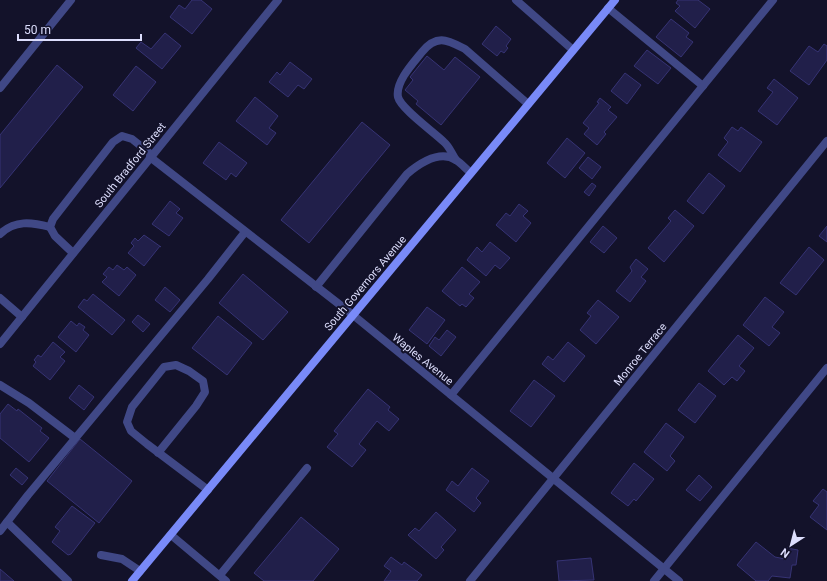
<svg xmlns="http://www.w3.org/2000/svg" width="827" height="581" font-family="Roboto,sans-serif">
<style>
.building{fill:#211f4a;stroke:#363374}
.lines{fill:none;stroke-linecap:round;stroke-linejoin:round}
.lane{stroke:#404886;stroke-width:8}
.street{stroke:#404886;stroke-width:8}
.secondary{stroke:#798af8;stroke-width:8}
.labels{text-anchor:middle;stroke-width:4;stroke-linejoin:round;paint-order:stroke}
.street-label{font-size:11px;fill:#dddefd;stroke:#13122a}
</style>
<rect width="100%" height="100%" fill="#13122a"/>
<g class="building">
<path d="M192,0H201L212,9L192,34L170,17L179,5L185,9Z"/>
<path d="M678,0H698L710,9L695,28L675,11L680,6L676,3Z"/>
<path d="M671,19L689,33L686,37L693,42L681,57L656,37Z"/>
<path d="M496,26L511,39L506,46L508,48L504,53L501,51L497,56L482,44Z"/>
<path d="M165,33L181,46L162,69L136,48L141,42L151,49Z"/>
<path d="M824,44L827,46V60L809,85L790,71L809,46L818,52Z"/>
<path d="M647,50L671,68L658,84L634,66Z"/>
<path d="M427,56L444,70L455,57L480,77L441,125L416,104L418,101L405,90L413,80L410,77Z"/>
<path d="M290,62L312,79L304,89L298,85L288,97L269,82L277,72L280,75Z"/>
<path d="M57,65L83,87L0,188V135Z"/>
<path d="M136,66L156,82L133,111L113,95Z"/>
<path d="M625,73L641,85L627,104L611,91Z"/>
<path d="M774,79L798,98L777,125L758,111L773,92L767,88Z"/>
<path d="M255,97L278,116L269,128L276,133L267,145L236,121Z"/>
<path d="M600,98L611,107L608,110L617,117L604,132L606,134L597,145L584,134L589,128L583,123L599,103L597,102Z"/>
<path d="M362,122L390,145L309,243L281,220Z"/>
<path d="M732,127L738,131L741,127L762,142L740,172L718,155L728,142L724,138Z"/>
<path d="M567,138L585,153L565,178L547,163Z"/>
<path d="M219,142L247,163L236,177L231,173L226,180L203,163Z"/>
<path d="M588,157L601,167L592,179L579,168Z"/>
<path d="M709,173L725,186L703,214L687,201Z"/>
<path d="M592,183L596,186L589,196L584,192Z"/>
<path d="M170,201L180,209L176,213L183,218L169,236L152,224Z"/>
<path d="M519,204L528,211L523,216L531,223L516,242L496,225L506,213L510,216Z"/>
<path d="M675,210L694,226L664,262L648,248L671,221L668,218Z"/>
<path d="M603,226L617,238L604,253L590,242Z"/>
<path d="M827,226V242L819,236Z"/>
<path d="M144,235L161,247L160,246L144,266L128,253L134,246L131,243L135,238L138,241Z"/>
<path d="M490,242L510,258L500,269L495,265L486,276L467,260L477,247L482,252Z"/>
<path d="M809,247L824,260L796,295L780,283Z"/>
<path d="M636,259L648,269L641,277L646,281L630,302L616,291L632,271L630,267Z"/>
<path d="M117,265L124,270L127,267L136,275L119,296L102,282L107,277L103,274L109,267L113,270Z"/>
<path d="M462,267L480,282L469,294L474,298L466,307L462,304L460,306L442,291Z"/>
<path d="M243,274L288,312L263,340L219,303Z"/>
<path d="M165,287L180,300L170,312L155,300Z"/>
<path d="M93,294L125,320L112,335L78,307L84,299L87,301Z"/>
<path d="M765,297L784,312L772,327L780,333L769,346L743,325Z"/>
<path d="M598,300L619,317L596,344L580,330L591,316L587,313Z"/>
<path d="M427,307L445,320L427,344L409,330Z"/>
<path d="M138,315L150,324L143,332L132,322Z"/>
<path d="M218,316L252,343L227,375L192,348Z"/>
<path d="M71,321L77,326L79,323L85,327L83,330L89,335L76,352L58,337Z"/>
<path d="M447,330L456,337L441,356L429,346L435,337L439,340Z"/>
<path d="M738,335L754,348L739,366L745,371L737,381L732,377L724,385L708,371Z"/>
<path d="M53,342L65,352L60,357L65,361L50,380L33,366L36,362L34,360L38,355L41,357Z"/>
<path d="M568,342L585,356L564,382L542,364L548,356L553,360Z"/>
<path d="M534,380L555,396L531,427L510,411Z"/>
<path d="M699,383L716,396L695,423L678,410Z"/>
<path d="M79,385L94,397L84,410L69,398Z"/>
<path d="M368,389L390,407L388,410L399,419L389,431L377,421L359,444L366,450L352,467L327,447L338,434L334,431Z"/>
<path d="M8,404L17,411L18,409L42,428L40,431L49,438L29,462L0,438V414Z"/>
<path d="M666,423L684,437L670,456L675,461L667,471L644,452Z"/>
<path d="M80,439L132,481L99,523L47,481Z"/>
<path d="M634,463L654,479L636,501L634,499L628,506L611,493Z"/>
<path d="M16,468L28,478L22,485L10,475Z"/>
<path d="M472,468L489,481L476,498L481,503L474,512L446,490L452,481L458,486Z"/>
<path d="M699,475L712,487L700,501L686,490Z"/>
<path d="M823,489L827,492V530L810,517L819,505L813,501Z"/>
<path d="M72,506L95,523L71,554L68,555L52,542L60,531L55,527Z"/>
<path d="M436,512L456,530L441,547L444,550L436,559L408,535L415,528L419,531Z"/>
<path d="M301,517L339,549L313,581H264L254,573Z"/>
<path d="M756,542L775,557L785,559L787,548L798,550L796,565H792L790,578L772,576L768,581H756L737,565Z"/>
<path d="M391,557L402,565L404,562L422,575L417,581H384L391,571L384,566Z"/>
<path d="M591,558L594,580L559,581L557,561Z"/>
<path d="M0,569L14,581H0Z"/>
</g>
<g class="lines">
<g class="lane">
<path d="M516,0L573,50"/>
<path d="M608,8L703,86"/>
<path d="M0,88L71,0"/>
<path d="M456,160C452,154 449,146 444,142C434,132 401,109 398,97C395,82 414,62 422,52C437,34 447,40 465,49L528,104"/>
<path d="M0,234C15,220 31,222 50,227"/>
<path d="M73,253L55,236L50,227L53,219L113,142L122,136L132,139L152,155"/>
<path d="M316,287L407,174C420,163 440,150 456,160C462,164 466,169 471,173"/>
<path d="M0,298L22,317"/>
<path d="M0,385L29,403L75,438"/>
<path d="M451,395L773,0"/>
<path d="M158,453L196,406L205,392L203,381L189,371L176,365L164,367L132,407L127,422L131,431L147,444L208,490"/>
<path d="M7,522L68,581"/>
<path d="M0,531L28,495L208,279L245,232"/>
<path d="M171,535L226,581"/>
<path d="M101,555L122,559L140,571"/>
<path d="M220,575L307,468"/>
<path d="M654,581L827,368"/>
</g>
<g class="street">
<path d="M150,157L353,315L679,581"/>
<path d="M0,344L278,0"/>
<path d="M470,581L827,141"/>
</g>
<path class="secondary" d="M132,581L615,0"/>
</g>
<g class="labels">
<g class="street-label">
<text transform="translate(130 165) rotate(-51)" y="4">South Bradford Street</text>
<text transform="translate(365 283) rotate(-50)" y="4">South Governors Avenue</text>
<text transform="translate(640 354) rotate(-51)" y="4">Monroe Terrace</text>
<text transform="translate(423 359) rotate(39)" y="4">Waples Avenue</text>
</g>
</g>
<g transform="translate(791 545) rotate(216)" stroke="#13122a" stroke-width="3" paint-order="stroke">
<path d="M0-3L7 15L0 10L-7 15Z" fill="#dddefd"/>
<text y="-6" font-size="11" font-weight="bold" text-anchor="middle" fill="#dddefd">N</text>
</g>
<path d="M18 34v6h123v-6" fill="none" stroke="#dddefd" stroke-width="2"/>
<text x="24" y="34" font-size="12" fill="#dddefd" stroke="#13122a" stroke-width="3" paint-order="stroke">50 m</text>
</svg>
